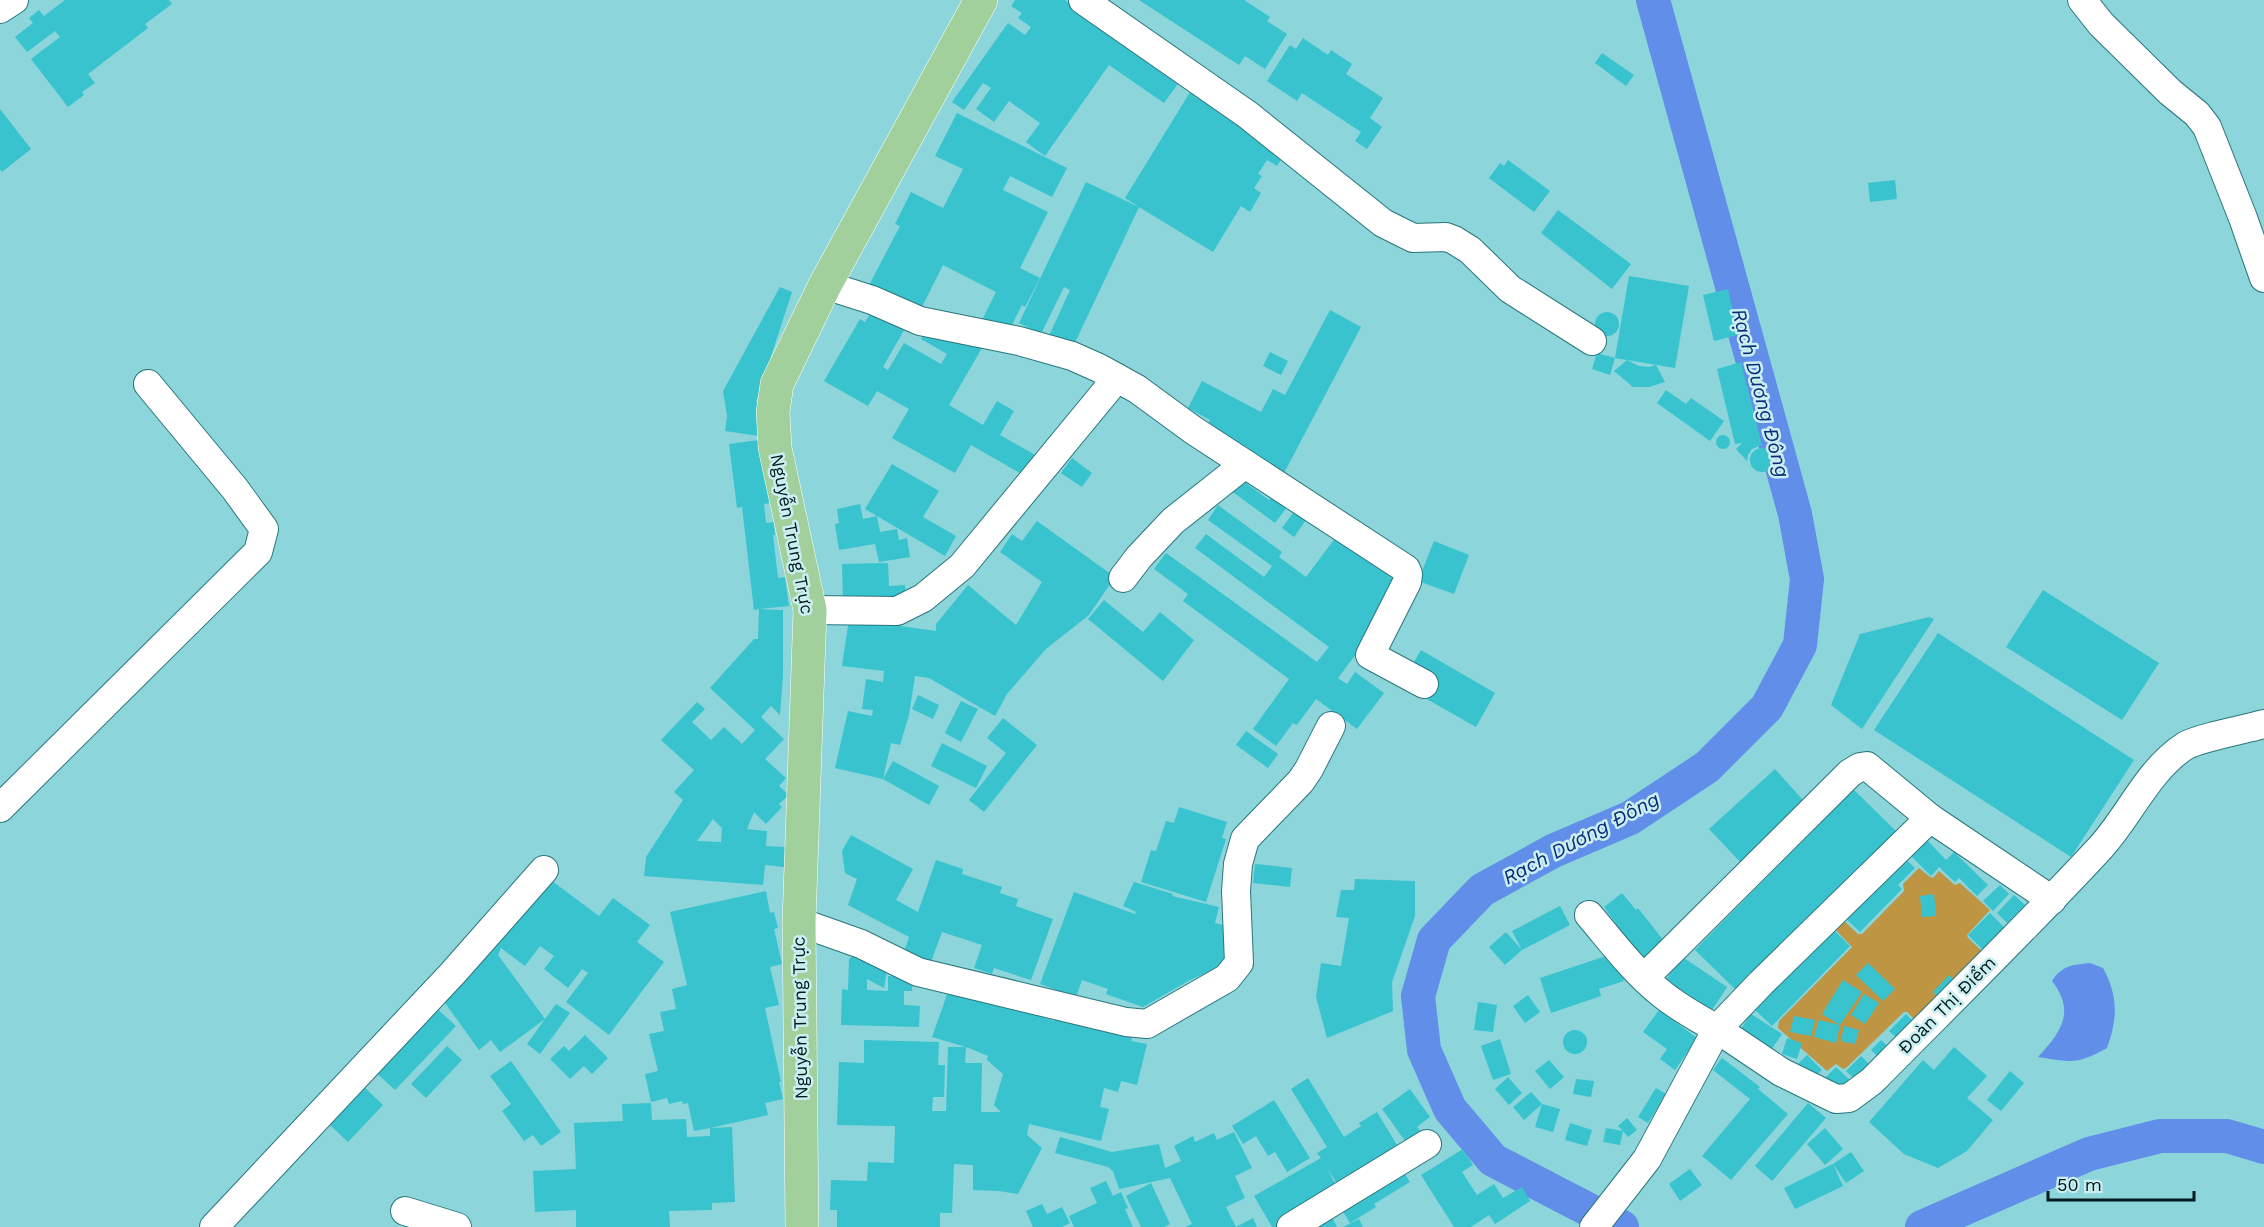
<svg xmlns="http://www.w3.org/2000/svg" width="2264" height="1227" font-family="'Work Sans',sans-serif">
<style>
.green{fill:#be9543}
.water{fill:#608ee8}
.lines{fill:none;stroke-linecap:round;stroke-linejoin:round}
.river{stroke:#608ee8;stroke-width:34}
.building{fill:#39c3ce;fill-rule:evenodd}
.minor-casing{stroke:#29767c;stroke-width:30}
.major-casing{stroke:#fff;stroke-width:34}
.minor{stroke:#fff;stroke-width:28}
.major{stroke:#a1d09d;stroke-width:33}
.labels{text-anchor:middle;stroke-width:5;stroke-linejoin:round;paint-order:stroke}
.street-label{font-size:18px;fill:#001a1d;stroke:#cbeff1}
.water-label{font-size:20px;font-style:italic;fill:#082c7a;stroke:#cbeff1}
</style>
<rect width="100%" height="100%" fill="#8bd5db"/>
<path class="green" d="M1919,868L1930,877L1933,878L1939,871L1955,885L1960,883L1990,910L1967,935L1968,938L1984,953L1917,1022L1907,1012H1904L1846,1068L1843,1069L1836,1064L1827,1071L1778,1028L1779,1021L1852,947L1834,928L1842,919L1858,934H1862L1904,891L1903,884Z"/>
<path class="water" d="M2090,963L2103,968C2118,996 2118,1018 2107,1048C2077,1065 2070,1062 2038,1057C2061,1032 2076,1012 2052,981C2062,965 2073,965 2090,963Z"/>
<g class="lines">
<g class="river">
<path d="M1622,1227L1493,1160L1450,1109L1424,1050L1418,996L1434,940L1482,890L1553,851L1630,818L1707,767L1767,707L1800,645L1807,579L1795,514L1653,0"/>
<path d="M1922,1227L2089,1154L2160,1136H2227L2264,1147"/>
</g>
</g>
<g class="building">
<path d="M65,0H169L172,4L145,24L148,28L88,74L95,83L82,92L84,95L68,107L31,59L60,37L55,31L27,52L15,37L33,23L29,18L39,10L44,16Z"/>
<path d="M1015,0H1065L1180,81L1164,103L1109,65L1045,156L1026,142L1040,123L1009,101L994,122L976,109L991,88L983,83L964,110L952,102L1008,23L1025,35L1031,27L1018,18L1022,13L1011,6Z"/>
<path d="M1139,0H1244L1270,17L1267,21L1287,34L1265,69L1245,56L1239,65Z"/>
<path d="M1303,38L1328,55L1331,50L1352,64L1346,74L1383,98L1370,118L1382,127L1367,149L1355,141L1361,132L1302,93L1297,101L1267,81L1290,45L1296,49Z"/>
<path d="M1602,53L1634,75L1626,86L1595,63Z"/>
<path d="M1192,89L1286,151L1277,166L1267,160L1258,174L1262,176L1254,188L1261,193L1250,212L1241,206L1213,252L1139,207L1072,349L1048,338L1070,290L1064,287L1041,334L1019,323L1086,182L1139,207L1125,198Z"/>
<path d="M0,109L31,149L2,172L0,169Z"/>
<path d="M957,113L1067,168L1052,197L1010,176L1003,190L1048,212L1020,268L1040,278L1025,307L1022,305L1007,335L981,322L996,292L943,265L917,317L866,291L900,226L895,224L911,192L943,208L963,169L935,156Z"/>
<path d="M1508,160L1550,191L1534,212L1489,178L1500,163L1504,166Z"/>
<path d="M1895,180L1897,199L1870,202L1868,183Z"/>
<path d="M1558,210L1631,264L1612,289L1541,233Z"/>
<path d="M1629,276L1689,286L1675,368L1615,358L1610,375L1592,369L1597,353L1615,358Z"/>
<path d="M780,287L792,292L756,402L761,403L759,436L725,431L727,416L723,391Z"/>
<path d="M1728,289L1738,335L1714,341L1703,295Z"/>
<path d="M876,304L908,323L883,367L888,370L904,343L941,364L947,354L921,339L929,325L982,348L949,405L983,425L997,401L1014,411L1000,435L1044,460L1032,480L971,445L955,473L892,438L909,409L877,391L868,406L824,381L860,319L865,322Z"/>
<path d="M1330,310L1361,327L1283,475L1203,434L1210,420L1188,408L1202,381L1261,412L1273,389L1285,395Z"/>
<circle cx="1607" cy="324" r="12"/>
<path d="M1270,352L1288,361L1281,375L1263,366Z"/>
<path d="M1627,360L1639,366L1649,367L1656,365L1665,382L1649,387H1633L1614,371Z"/>
<path d="M1741,362L1762,445L1752,449L1748,455L1747,461L1736,449L1742,443L1735,444L1717,369Z"/>
<path d="M1666,390L1686,404L1691,398L1724,421L1710,441L1657,403Z"/>
<circle cx="1723" cy="442" r="7"/>
<path d="M765,439L772,503L764,504L766,523L774,522L775,535H773L778,578L785,577L789,606L759,609L783,610V676L780,715L771,706L761,717L784,739L765,759L786,778L779,786L789,795L779,804L782,807L766,824L754,812L747,829L767,831L766,846L786,847L784,867L765,865L763,885L644,876L646,857L683,800L674,792L694,770L661,740L697,702L705,709L692,722L711,740L724,727L742,744L755,730L710,688L754,639H758L759,609L754,610L742,507L737,508L729,444ZM713,819L722,828L721,842L697,841Z"/>
<circle cx="1762" cy="460" r="12"/>
<path d="M1072,458L1092,473L1082,487L1061,473Z"/>
<path d="M892,464L939,491L923,517L956,536L945,556L877,516L880,532L897,529L899,540L907,538L910,557L879,562L875,544L839,550L835,524L839,523L837,509L860,504L863,519L877,516L865,509Z"/>
<path d="M1239,478L1269,500L1275,492L1290,503L1275,523L1230,490Z"/>
<path d="M1218,505L1282,552L1279,557L1306,577L1339,533L1401,579L1369,637L1338,678L1347,684L1355,672L1384,693L1357,729L1316,699L1297,725L1293,723L1276,746L1253,729L1289,679L1183,601L1188,594L1154,569L1166,553L1317,662L1329,647L1195,548L1206,534L1264,577L1272,566L1208,520Z"/>
<path d="M1299,505L1311,513L1294,537L1282,528Z"/>
<path d="M1037,521L1115,577L1089,615L1046,649L1007,694L995,716L929,678L915,676L909,715L900,745L891,743L883,779L893,761L908,769L939,786L929,805L883,779L835,768L848,711L872,716L873,710L862,709L866,679L883,682L884,671L842,666L849,619L936,631V624L968,585L1016,625L1042,582L1000,552L1012,534L1022,541Z"/>
<path d="M1434,541L1469,555L1454,594L1418,581Z"/>
<path d="M888,563L889,586L905,585L906,603L843,604L842,564Z"/>
<path d="M2043,590L2159,663L2122,720L2006,647Z"/>
<path d="M1104,600L1143,632L1160,612L1194,640L1163,681L1088,619Z"/>
<path d="M1929,617L1934,619L1862,729L1831,705L1860,634Z"/>
<path d="M1938,633L2134,760L2071,857L1874,730Z"/>
<path d="M1421,650L1495,693L1476,727L1425,698L1411,667Z"/>
<path d="M918,695L939,705L933,719L912,709Z"/>
<path d="M961,701L978,709L961,742L945,733Z"/>
<path d="M1003,718L1037,745L984,812L969,800L1006,753L987,738Z"/>
<path d="M1246,731L1278,754L1268,768L1236,745Z"/>
<path d="M942,743L987,766L976,788L931,766Z"/>
<path d="M1775,769L1809,807L1744,866L1709,829Z"/>
<path d="M1853,789L1896,831L1738,992L1695,950Z"/>
<path d="M1179,807L1227,822L1222,838L1226,839L1206,902L1141,882L1151,850L1156,851L1166,821L1174,823Z"/>
<path d="M851,835L913,869L896,900L918,912L936,860L963,869L962,874L1002,887L1000,893L1018,899L1016,906L1053,919L1031,980L994,968L992,974L974,968L982,945L942,932L931,962L904,952L909,937L848,905L857,879L845,873L842,851Z"/>
<path d="M1927,840L1946,860L1954,852L1988,885L1977,896L1959,878L1955,882L1939,867L1931,876L1911,856Z"/>
<path d="M1901,855L1915,868L1898,885L1902,889L1860,932L1842,915Z"/>
<path d="M1255,864L1292,868L1290,887L1253,883Z"/>
<path d="M548,878L599,916L613,898L650,925L637,942L664,962L609,1035L566,1002L588,973L582,969L568,988L544,969L554,956L540,946L525,966L501,948L498,955L545,1019L556,1004L570,1013L540,1054L527,1044L545,1019L500,1052L491,1040L479,1050L440,996L473,973L464,964Z"/>
<path d="M1355,879L1415,881V916L1392,982L1393,1011L1327,1038L1316,997L1321,963L1341,966L1349,918L1336,917L1341,890H1354Z"/>
<path d="M1134,882L1173,894L1172,896L1219,907L1215,923L1227,926L1228,959L1213,970L1190,980L1143,1007L1106,994L1108,989L1082,980L1076,997L1040,984L1074,892L1135,914L1136,912L1123,906Z"/>
<path d="M2000,885L2009,894L1993,911L1983,901Z"/>
<path d="M766,891L770,913L774,912L778,928L774,929L782,964L770,967L779,1005L765,1008L781,1082H779L783,1099L765,1103L768,1115L710,1128L732,1127L735,1202L712,1203V1210L669,1211L670,1227H576V1210L535,1212L533,1171L576,1169L574,1123L623,1121L622,1104L651,1103L652,1120L686,1119L687,1137L710,1136V1128L694,1131L688,1103L683,1104L682,1101L669,1104L667,1098L651,1102L645,1074L658,1071L649,1034L664,1031L660,1012L676,1009L672,989L687,985L670,912Z"/>
<path d="M1622,893L1636,910L1638,908L1668,946L1644,964L1615,926L1617,925L1604,907Z"/>
<path d="M1934,894L1936,916L1922,917L1920,896Z"/>
<path d="M2014,895L2025,905L2007,923L1997,913Z"/>
<path d="M1560,906L1570,925L1522,950L1505,965L1489,947L1506,932L1522,950L1512,931Z"/>
<path d="M1990,913L2007,930L1985,952L1968,935Z"/>
<path d="M1832,928L1850,946L1772,1026L1753,1008Z"/>
<path d="M862,949L888,964L884,988L867,979V990L888,991V976L912,977V991H904V1005L920,1006L919,1027L841,1025L842,989L848,990L849,959Z"/>
<path d="M1615,953L1624,981L1599,989L1601,996L1551,1013L1540,978Z"/>
<path d="M1681,956L1727,987L1712,1010L1666,980Z"/>
<path d="M1868,963L1895,989L1883,1001L1856,975Z"/>
<path d="M1949,975L1957,983L1941,1000L1933,992Z"/>
<path d="M1843,980L1862,992L1840,1025L1836,1043L1814,1037L1819,1020L1840,1025L1822,1014Z"/>
<path d="M950,986L1054,1021L1057,1011L1134,1030L1131,1041L1147,1044L1137,1085L1121,1081L1118,1092L1104,1088L1100,1107L1109,1109L1101,1141L1029,1124L1027,1135L1042,1148L1018,1194L999,1191L973,1190V1165L954,1164L952,1213H940V1227H837V1210H830L831,1180L867,1181L868,1162L894,1163L895,1126L837,1125L839,1062L864,1063V1040L939,1042L938,1065H945L944,1097H933L932,1111H946L948,1047H966L965,1063H982L981,1112H1001L994,1105L1003,1074L987,1060L988,1056L969,1048L932,1037Z"/>
<path d="M1864,994L1879,1003L1865,1024L1851,1015Z"/>
<path d="M1528,995L1540,1012L1525,1023L1513,1006Z"/>
<path d="M1478,1002L1497,1005L1493,1032L1474,1030Z"/>
<path d="M432,1004L456,1026L395,1090L371,1068Z"/>
<path d="M1659,1010L1697,1038L1675,1070L1660,1059L1667,1049L1643,1032Z"/>
<path d="M1751,1014L1782,1034L1769,1053L1738,1033Z"/>
<path d="M1906,1014L1915,1023L1899,1040L1889,1031Z"/>
<path d="M1794,1016L1815,1020L1811,1036L1790,1032Z"/>
<path d="M1844,1026L1859,1030L1855,1044L1841,1041Z"/>
<circle cx="1575" cy="1042" r="12"/>
<path d="M585,1035L608,1058L592,1074L584,1066L570,1079L550,1059L564,1046L569,1051Z"/>
<path d="M1787,1038L1802,1043L1797,1059L1782,1054Z"/>
<path d="M1500,1039L1511,1074L1493,1080L1481,1046Z"/>
<path d="M1881,1040L1892,1050L1882,1060L1871,1050Z"/>
<path d="M447,1046L462,1060L426,1098L411,1084Z"/>
<path d="M1954,1047L1987,1076L1967,1098L1993,1120L1967,1151L1938,1168L1904,1154L1869,1122L1923,1060L1934,1070Z"/>
<path d="M1807,1055L1822,1070L1810,1082L1795,1067Z"/>
<path d="M1861,1056L1872,1067L1858,1082L1846,1071Z"/>
<path d="M1722,1058L1760,1087L1758,1089L1788,1114L1731,1180L1702,1156L1750,1099L1713,1070Z"/>
<path d="M1549,1060L1564,1077L1550,1089L1535,1071Z"/>
<path d="M511,1061L561,1132L541,1146L533,1135L524,1141L502,1111L511,1104L490,1076Z"/>
<path d="M1836,1067L1853,1083L1842,1094L1825,1078Z"/>
<path d="M2010,1071L2024,1083L2001,1111L1987,1100Z"/>
<path d="M1508,1077L1522,1093L1509,1105L1495,1089Z"/>
<path d="M1308,1078L1344,1137L1361,1126L1359,1123L1377,1112L1403,1155L1343,1193L1327,1168L1341,1195L1285,1227H1272L1254,1196L1321,1158L1317,1153L1327,1147L1291,1089Z"/>
<path d="M1576,1079L1594,1081L1591,1097L1573,1094Z"/>
<path d="M361,1084L383,1105L348,1142L328,1123Z"/>
<path d="M1656,1088L1666,1094L1648,1123L1638,1117Z"/>
<path d="M1410,1089L1430,1117L1417,1127L1421,1131L1406,1142L1382,1109Z"/>
<path d="M1531,1092L1542,1104L1524,1120L1513,1107Z"/>
<path d="M1274,1100L1310,1158L1287,1172L1275,1152L1268,1156L1256,1136L1243,1144L1232,1126Z"/>
<path d="M1808,1103L1826,1118L1772,1181L1755,1166Z"/>
<path d="M1542,1104L1560,1109L1553,1132L1535,1127Z"/>
<path d="M1627,1118L1637,1130L1628,1137L1623,1131L1620,1145L1603,1142L1606,1128L1623,1131L1618,1126Z"/>
<path d="M1570,1123L1592,1130L1587,1146L1565,1140Z"/>
<path d="M1825,1128L1843,1149L1825,1165L1807,1144Z"/>
<path d="M1234,1132L1252,1168L1235,1176L1245,1198L1226,1207L1236,1227L1253,1218L1257,1227H1185L1192,1224L1170,1178L1119,1189L1113,1171L1108,1167L1055,1153L1060,1137L1112,1152L1159,1144L1165,1168L1181,1161L1174,1146L1193,1136L1195,1142L1214,1133L1217,1140Z"/>
<path d="M1463,1149L1473,1165L1462,1172L1477,1195L1494,1184L1503,1198L1522,1187L1530,1201L1495,1224L1489,1215L1471,1227H1454L1421,1175Z"/>
<path d="M1851,1152L1864,1171L1846,1183L1833,1164Z"/>
<path d="M1833,1164L1843,1186L1795,1209L1784,1188Z"/>
<path d="M1399,1165L1410,1182L1374,1204L1376,1207L1350,1223L1337,1202Z"/>
<path d="M1690,1169L1702,1185L1680,1201L1669,1184Z"/>
<path d="M1106,1181L1113,1196L1121,1192L1128,1208L1125,1209L1133,1227H1074L1069,1216L1097,1203L1090,1188Z"/>
<path d="M1151,1183L1170,1224L1164,1227H1141L1126,1196Z"/>
<path d="M1042,1204L1047,1214L1062,1207L1070,1223L1062,1227H1033L1026,1211Z"/>
<path d="M1333,1219L1337,1227H1317Z"/>
<path d="M1359,1219L1363,1227H1343Z"/>
</g>
<g class="lines">
<g class="minor-casing">
<g id="minor">
<path d="M1083,0L1248,115L1383,223L1413,238L1446,237L1454,240L1470,250L1510,289L1592,341"/>
<path d="M2082,0L2101,24L2170,92L2197,114L2207,127L2243,218L2264,278"/>
<path d="M0,9L14,0"/>
<path d="M825,285L872,300L920,321L1019,341L1072,356L1099,368L1137,389L1193,430L1406,569L1408,574L1407,582L1370,655L1424,684"/>
<path d="M1123,578L1139,557L1173,521L1245,464"/>
<path d="M810,610L897,611L923,598L962,566L1117,378"/>
<path d="M0,808L258,552L264,529L235,489L148,384"/>
<path d="M1589,915C1612,942 1634,972 1662,994C1679,1008 1698,1018 1717,1029L1761,983L1930,818"/>
<path d="M799,922L861,944L918,972L1126,1022L1147,1024L1227,978L1239,963L1236,891L1238,864L1245,839L1301,781L1309,769L1331,726"/>
<path d="M1645,977L1850,773L1860,767L1867,766L1930,818L2052,900"/>
<path d="M405,1211L457,1227"/>
<path d="M214,1227L453,973L544,870"/>
<path d="M1291,1227L1427,1144"/>
<path d="M1594,1227L1647,1159L1717,1029L1781,1072L1836,1099L1849,1098L1872,1081C1949,1003 2027,927 2101,847C2130,815 2148,770 2185,746C2198,738 2246,729 2264,724"/>
</g>
</g>
<g class="major-casing">
<path id="major" d="M802,1227L799,922L810,610L775,448L773,412L777,384L825,285L981,0"/>
</g>
<use href="#minor" class="minor"/>
<use href="#major" class="major"/>
</g>
<g class="labels">
<g class="street-label">
<text transform="translate(792 534) rotate(79)" y="6">Nguyễn Trung Trực</text>
<text transform="translate(1947 1005) rotate(-45)" y="6">Đoàn Thị Điểm</text>
<text transform="translate(800 1018) rotate(-91)" y="6">Nguyễn Trung Trực</text>
</g>
<g class="water-label">
<text transform="translate(1761 393) rotate(75)" y="7">Rạch Dương Đông</text>
<text transform="translate(1581 838) rotate(-28)" y="7">Rạch Dương Đông</text>
</g>
</g>
<path d="M2048 1191v9h146v-9" fill="none" stroke="#001a1d" stroke-width="3"/>
<text x="2057" y="1191" font-size="18" fill="#001a1d" stroke="#cbeff1" stroke-width="4.5" paint-order="stroke">50 m</text>
</svg>
